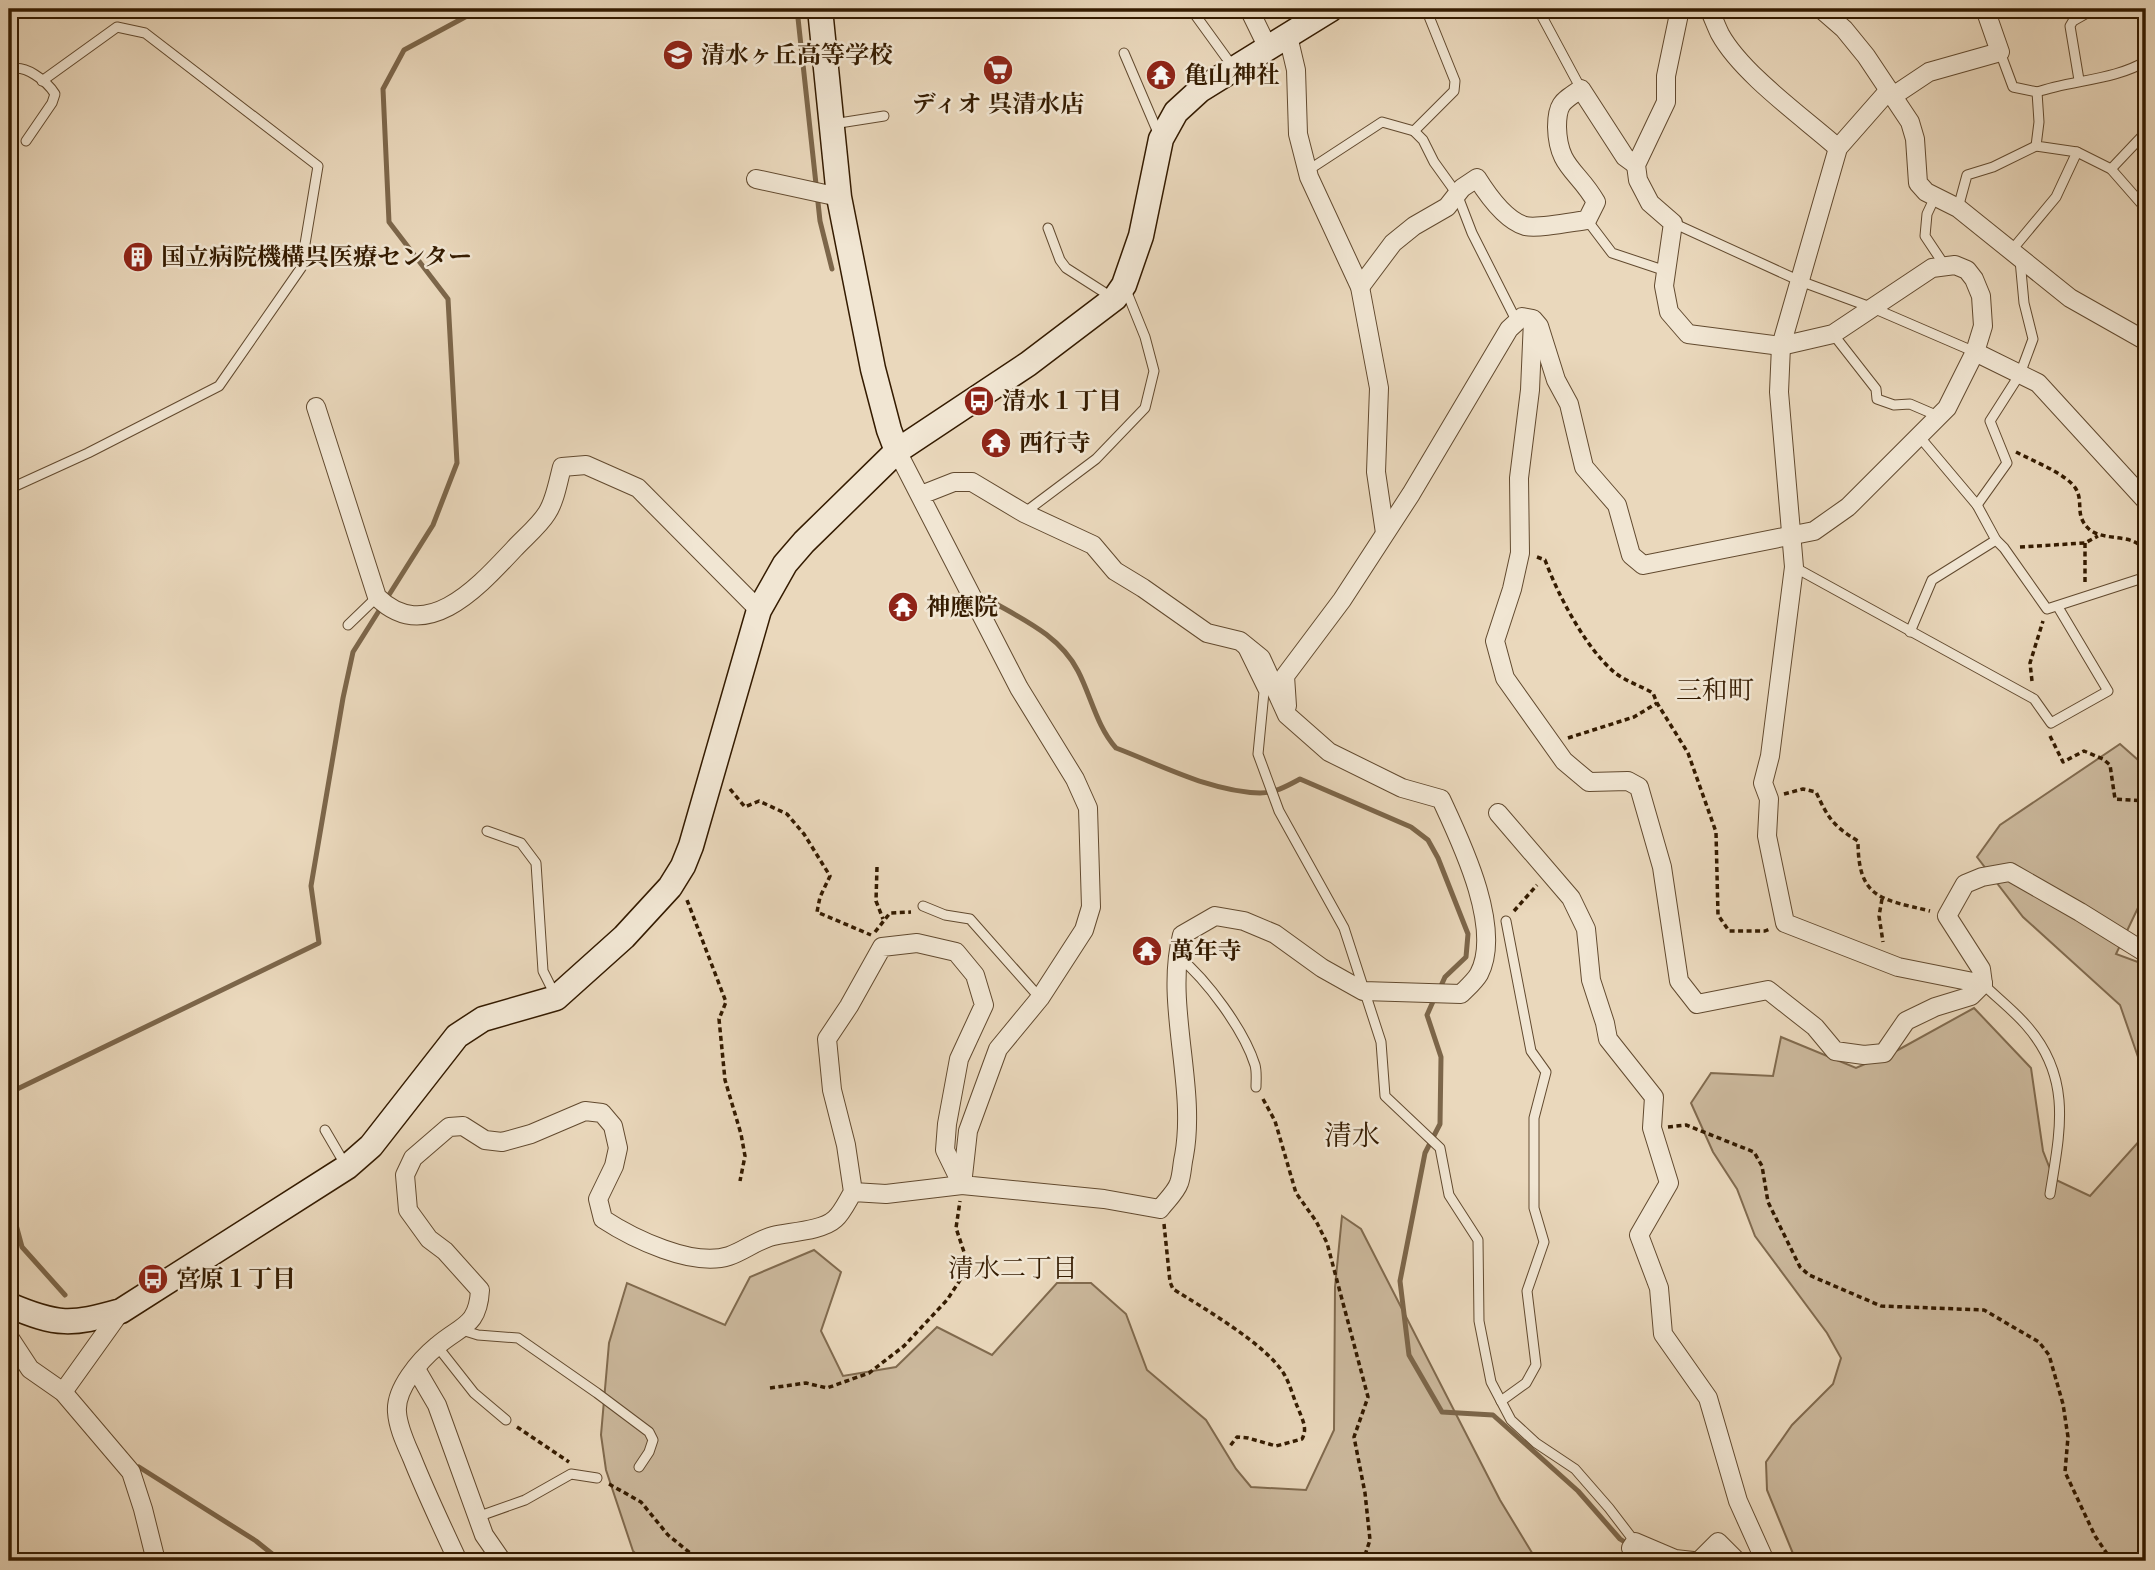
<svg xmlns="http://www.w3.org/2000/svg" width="2155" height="1570" font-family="Cardo,'Noto Serif JP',serif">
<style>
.green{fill:#cbb89c;stroke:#806a4e;stroke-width:2}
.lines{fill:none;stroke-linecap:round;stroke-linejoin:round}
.stream{stroke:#7c664a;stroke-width:5}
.lane-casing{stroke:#624a2f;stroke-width:11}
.street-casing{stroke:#624a2f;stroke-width:20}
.secondary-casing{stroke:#341b00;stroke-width:27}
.path{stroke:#341b00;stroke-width:3.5;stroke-dasharray:5 3.5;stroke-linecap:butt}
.lane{stroke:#f1e6d3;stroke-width:9}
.street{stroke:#f1e6d3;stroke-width:18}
.secondary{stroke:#f1e6d3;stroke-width:24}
.labels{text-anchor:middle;stroke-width:5;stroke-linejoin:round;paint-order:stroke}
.poi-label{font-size:24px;font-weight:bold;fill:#341b00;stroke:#f1e6d3;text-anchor:start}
.neighbourhood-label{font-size:26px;fill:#341b00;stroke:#f1e6d3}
.quarter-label{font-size:28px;fill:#341b00;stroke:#f1e6d3}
</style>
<rect width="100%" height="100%" fill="#ead8bc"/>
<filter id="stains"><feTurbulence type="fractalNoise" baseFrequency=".00286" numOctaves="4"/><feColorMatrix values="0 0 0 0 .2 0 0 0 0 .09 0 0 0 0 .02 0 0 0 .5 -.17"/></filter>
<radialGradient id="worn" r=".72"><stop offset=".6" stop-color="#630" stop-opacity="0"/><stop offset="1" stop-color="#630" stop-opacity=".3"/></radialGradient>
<g class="green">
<path d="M2120,744L2146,767V891L2116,954L2146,965V1080L2120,1005L2023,917L1977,857L2000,825Z"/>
<path d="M1974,1008L2031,1068L2043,1151L2054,1179L2090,1196L2142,1138L2146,1120V1561H1796L1767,1490L1766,1462L1792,1425L1833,1384L1841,1358L1827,1333L1755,1236L1737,1189L1713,1152L1691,1103L1711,1073L1773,1076L1781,1037L1856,1068L1898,1050Z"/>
<path d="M1342,1216L1361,1229L1500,1500L1537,1561H643L633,1551L606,1470L601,1435L609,1343L627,1283L725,1325L750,1277L814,1250L841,1272L821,1331L843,1376L896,1367L937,1327L992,1355L1057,1283H1091L1126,1314L1147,1370L1206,1420L1236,1469L1251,1487L1306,1490L1334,1430L1335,1287Z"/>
</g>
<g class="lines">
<g class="stream">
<path d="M797,9L820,221L832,269"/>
<path d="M991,601C1024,620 1060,636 1078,671C1091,696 1097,727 1116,748C1161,765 1211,792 1260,793C1275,793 1287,786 1300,779L1411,827L1428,840L1438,858L1468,934L1466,957L1445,977L1440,988"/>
<path d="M1435,997L1427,1015L1441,1057L1440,1124L1425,1153L1400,1281L1409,1355L1442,1412L1493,1415L1578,1491L1620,1539L1628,1544"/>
<path d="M9,1093L319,943L311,886L343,698L353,652L433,525L457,463L448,299L389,222L383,89L404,50L480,9"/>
<path d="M9,1199L22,1247L65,1295"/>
<path d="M139,1467L256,1541L281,1561"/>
<path d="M1642,1554L1654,1561"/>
</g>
<g class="lane-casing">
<g id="lane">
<path d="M1191,9L1233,67"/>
<path d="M1538,9L1581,89"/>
<path d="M2000,52L2013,87L2037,92L2039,122L2036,146L2077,152L2111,169L2146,209"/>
<path d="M1124,53L1159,135"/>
<path d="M9,70C24,63 47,81 55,94L52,103L26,141"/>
<path d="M2079,80L2070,26L2073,21L2094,9"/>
<path d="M2037,92C2071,80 2116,80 2146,61"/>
<path d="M833,124L884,116"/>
<path d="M1414,131L1454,91L1455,81L1426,9"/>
<path d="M2111,169L2146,132"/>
<path d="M1307,171L1382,122L1414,131L1423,140L1434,162L1457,194L1472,233L1517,322"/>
<path d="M1935,197L1927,214L1925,236L1945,266"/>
<path d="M1958,208L1967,175L1993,167L2036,146"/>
<path d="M1587,220L1612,253L1666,271"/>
<path d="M1673,223L1800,281L1873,308L1975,352"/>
<path d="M1048,228L1060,260L1066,268L1113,298"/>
<path d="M2011,251L2056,197L2077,152"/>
<path d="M1833,334L1876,389L1877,399L1894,405L1910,404L1938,416"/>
<path d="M1918,435L1977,505L1996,540L2004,548L2047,609L2146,577"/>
<path d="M9,489L88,453L219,386L301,268L318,166L145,33L117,27L42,81"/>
<path d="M1977,505L2007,463L1990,421L2020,374L2033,339L2024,303L2020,260"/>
<path d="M1024,513L1096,459L1145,408L1154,371L1145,337L1126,290"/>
<path d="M1794,567L2034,699L2051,723L2108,691L2058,607"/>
<path d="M348,625L377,597"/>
<path d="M1910,632L1932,580L1996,540"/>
<path d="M1243,649L1264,692L1258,754L1279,811L1344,928L1381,1042L1385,1096L1440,1148L1449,1195L1478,1240L1479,1321L1491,1382L1511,1420L1536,1443L1575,1469L1609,1508L1635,1542"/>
<path d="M487,831L521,843L536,863L543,971L556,997"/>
<path d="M923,906L945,915L970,919L1040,998"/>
<path d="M1179,957C1207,980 1244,1030 1255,1065C1257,1072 1256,1080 1256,1087"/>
<path d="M1983,984C1997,998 2013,1010 2026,1025C2073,1078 2060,1131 2050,1194"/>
<path d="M325,1130L346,1166"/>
<path d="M462,1330L478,1335L518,1338L597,1393L649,1432L653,1440L649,1452L639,1467"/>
<path d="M437,1346L474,1393L506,1420"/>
<path d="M1501,1401L1526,1383L1536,1365L1527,1291L1544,1242L1534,1208V1118L1546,1072L1531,1051L1506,921"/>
<path d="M477,1517L525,1500L571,1474L597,1478"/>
</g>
</g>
<g class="street-casing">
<g id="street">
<path d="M1249,9L1268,48"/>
<path d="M1709,9C1713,17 1716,26 1720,34C1742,74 1803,117 1838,148"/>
<path d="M1821,9L1844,29L1866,56L1910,122L1915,139L1918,183L1926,192L1958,208L2070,298L2146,341"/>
<path d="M1288,36L1296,70L1298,134L1309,177L1360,287L1379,388L1376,472L1385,533"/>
<path d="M1889,90L1838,148L1781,346L1779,392L1794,567L1770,756L1763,783L1769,799L1767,836L1785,923L1898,967L1983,984"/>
<path d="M1893,96L1929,72L2000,52L1985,9"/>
<path d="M756,179L839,197"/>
<path d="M1360,287L1393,243L1414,226L1447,207L1462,188L1477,178C1487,194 1505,220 1525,226C1538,229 1572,222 1587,220L1596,202C1578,170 1558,168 1557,127C1557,103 1563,101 1581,89L1625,157L1636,165"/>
<path d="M1533,320L1530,390L1519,478L1520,553L1512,589L1495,641L1505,678L1564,761L1589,782L1628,781L1639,787L1662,867L1679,981L1697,1004L1768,990L1815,1027L1835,1051L1864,1055L1884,1053L1906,1021L1935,1007L1971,996L1983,984"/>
<path d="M1975,352L2038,383L2146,501"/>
<path d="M316,407L377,597C427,646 480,585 514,549C524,538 539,526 547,513C555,501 558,482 562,467L586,465L638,488L759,610"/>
<path d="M897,451L1019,688L1075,779L1088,808L1091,907L1084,930L1040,998L998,1049L968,1131L962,1185L1104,1199L1160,1209C1166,1201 1176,1192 1179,1183C1182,1175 1182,1164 1184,1156C1197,1085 1164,1004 1182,935L1215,916L1244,921L1275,934L1322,968L1363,991L1461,994C1467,988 1475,981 1479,974C1503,928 1461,842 1441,799L1402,788L1329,752L1287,715L1261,658L1240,641L1207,633L1143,588L1115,571L1093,545L1024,513L972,482H954L921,495"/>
<path d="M1287,706L1285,676L1342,600L1411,494L1509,329L1522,317L1533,319L1539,326L1556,380L1569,404L1584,467L1617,505L1631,555L1643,565L1814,531L1848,507L1947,408L1975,352L1983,326L1981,296L1974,279L1967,270L1955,265L1932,268L1833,334L1781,346L1688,334L1669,312L1664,286L1673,223L1650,203L1638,180L1636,165L1666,102V76L1680,9"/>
<path d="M1498,813L1571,898L1586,929L1591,980L1605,1023L1608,1039L1654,1097L1652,1128L1669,1183L1639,1235L1659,1288L1663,1334L1708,1398L1738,1501L1765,1561"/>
<path d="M1983,984L1981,969L1947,916L1965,884L1982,877L2010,872L2080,912L2146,953"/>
<path d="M9,1337L30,1369L63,1392L131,1472L143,1509L156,1561"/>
<path d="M416,1369L437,1405L484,1535L502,1561"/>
<path d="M63,1392L121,1311"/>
<path d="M458,1561C442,1527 426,1493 412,1458C406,1444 398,1428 397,1412C395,1389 420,1360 437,1346C461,1325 478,1327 480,1290L445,1251L429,1239L408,1210L405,1175L413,1158L449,1127L463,1126L485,1140L502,1142L531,1134L585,1111L602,1113L613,1126L618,1148L614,1166L598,1199L603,1219C632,1238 693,1268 729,1256C744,1251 757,1240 773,1236C789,1232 822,1231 835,1219C842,1213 848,1200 853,1192L846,1145L832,1090L827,1039L849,1006L882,947L917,943L956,952L975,975L984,1005L959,1059L947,1124L945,1150L962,1185L886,1194L853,1192"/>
<path d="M1637,1561L1631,1548L1635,1542L1675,1559L1693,1561"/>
<path d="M1699,1561L1718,1542L1737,1561"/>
</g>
</g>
<g class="secondary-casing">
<g id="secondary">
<path d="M820,9L839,197L873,369L889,430L897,451"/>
<path d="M9,1305C58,1326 71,1325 121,1311L347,1167L371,1146L457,1036L483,1019L556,998L624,937L670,887L683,866L691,846L759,610L785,564L804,542L897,451L1028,364L1115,298L1124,285L1141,236L1161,139L1176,112L1200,90L1331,9"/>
</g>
</g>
<g class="path">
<path d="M2016,452C2033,461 2067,474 2076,489C2084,503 2074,515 2089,529C2105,543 2135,531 2146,553"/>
<path d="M2085,543V583"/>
<path d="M2020,547L2085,543L2098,536"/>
<path d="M1537,557L1545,560C1558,595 1585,647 1614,672C1625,681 1641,686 1653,693L1657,703L1688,753L1716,832L1718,915L1729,931H1765L1770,929"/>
<path d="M2032,681L2030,663L2043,621"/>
<path d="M2050,736L2063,762L2084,751L2103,759L2110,765L2115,799L2146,801"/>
<path d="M1568,738L1634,717L1657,703"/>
<path d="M730,789L745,807L759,801L787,814L804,834L830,876L820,897L817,912L871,935"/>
<path d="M1784,794L1803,789L1816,792C1828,818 1833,826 1858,841C1858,899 1881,899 1930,911"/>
<path d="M877,867L876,901L883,919"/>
<path d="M1882,899L1879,916L1883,942"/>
<path d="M687,900L726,1002L719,1019L725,1080L741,1134L745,1156L740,1181"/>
<path d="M1514,911L1537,885"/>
<path d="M875,932L890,913L911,912"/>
<path d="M1263,1099L1275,1121L1296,1193L1316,1221L1327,1243L1368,1397L1354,1437L1365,1493L1370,1540L1363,1561"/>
<path d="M1668,1127L1686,1125L1754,1152L1762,1166L1768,1202L1800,1267L1809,1275L1881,1306L1984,1310L2039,1342L2049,1355L2063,1404L2068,1437L2065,1472L2095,1536L2112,1561"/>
<path d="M1164,1224L1170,1282L1173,1289C1202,1307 1267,1345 1284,1374C1290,1384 1293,1397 1298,1408C1302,1419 1308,1428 1302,1439L1276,1446L1248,1438L1237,1437L1230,1446"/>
<path d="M770,1388L806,1383L827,1388L869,1373L904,1346L947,1300L964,1274L965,1255L956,1228L960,1201"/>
<path d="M517,1427L569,1462"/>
<path d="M609,1484L641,1502L668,1535L700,1561"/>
</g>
<use href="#lane" class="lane"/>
<use href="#street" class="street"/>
<use href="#secondary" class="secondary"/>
</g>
<defs>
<g id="school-disc" transform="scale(1.575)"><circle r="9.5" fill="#8f2418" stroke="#f1e6d3"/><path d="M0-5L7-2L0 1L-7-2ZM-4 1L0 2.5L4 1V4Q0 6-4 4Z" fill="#fff"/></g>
<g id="supermarket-disc" transform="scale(1.575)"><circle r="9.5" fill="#8f2418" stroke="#f1e6d3"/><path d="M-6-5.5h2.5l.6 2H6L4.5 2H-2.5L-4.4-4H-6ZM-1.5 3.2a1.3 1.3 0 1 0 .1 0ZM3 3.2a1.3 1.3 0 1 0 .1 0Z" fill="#fff"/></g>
<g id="temple-disc" transform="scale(1.575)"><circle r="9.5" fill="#8f2418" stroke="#f1e6d3"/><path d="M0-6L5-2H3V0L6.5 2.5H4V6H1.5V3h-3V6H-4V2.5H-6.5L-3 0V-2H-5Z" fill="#fff"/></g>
<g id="building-disc" transform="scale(1.575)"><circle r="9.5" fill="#8f2418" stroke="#f1e6d3"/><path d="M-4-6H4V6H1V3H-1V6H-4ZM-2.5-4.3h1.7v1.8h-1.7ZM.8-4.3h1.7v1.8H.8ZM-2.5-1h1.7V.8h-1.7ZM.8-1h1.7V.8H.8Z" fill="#fff"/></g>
<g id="bus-disc" transform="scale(1.575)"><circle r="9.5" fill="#8f2418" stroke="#f1e6d3"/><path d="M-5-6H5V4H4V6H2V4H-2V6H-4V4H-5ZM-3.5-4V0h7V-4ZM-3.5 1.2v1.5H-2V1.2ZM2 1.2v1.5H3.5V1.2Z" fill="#fff"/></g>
</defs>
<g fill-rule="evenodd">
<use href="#school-disc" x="678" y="55"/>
<use href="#supermarket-disc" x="998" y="70"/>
<use href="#temple-disc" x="1161" y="75"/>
<use href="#building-disc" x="138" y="257"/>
<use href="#bus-disc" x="979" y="401"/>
<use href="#temple-disc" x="996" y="443"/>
<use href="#temple-disc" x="903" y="607"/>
<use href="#temple-disc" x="1147" y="951"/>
<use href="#bus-disc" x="153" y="1279"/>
</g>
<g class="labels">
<g class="poi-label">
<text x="701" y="63">清水ヶ丘高等学校</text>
<text x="1184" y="83">亀山神社</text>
<text x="998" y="112" text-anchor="middle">ディオ 呉清水店</text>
<text x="161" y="265">国立病院機構呉医療センター</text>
<text x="1002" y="409">清水１丁目</text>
<text x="1019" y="451">西行寺</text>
<text x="926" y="615">神應院</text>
<text x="1170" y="959">萬年寺</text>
<text x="176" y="1287">宮原１丁目</text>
</g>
<g class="neighbourhood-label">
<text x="1715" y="699">三和町</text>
<text x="1013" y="1277">清水二丁目</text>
</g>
<g class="quarter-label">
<text x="1352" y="1145">清水</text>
</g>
</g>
<rect width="2155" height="1570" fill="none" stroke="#ead8bc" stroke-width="35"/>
<rect x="10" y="10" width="2134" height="1549" fill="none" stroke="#341b00" stroke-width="3.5"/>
<rect x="18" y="18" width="2120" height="1535" fill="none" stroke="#341b00" stroke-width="2"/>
<rect width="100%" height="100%" filter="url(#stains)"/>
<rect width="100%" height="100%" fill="url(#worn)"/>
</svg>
